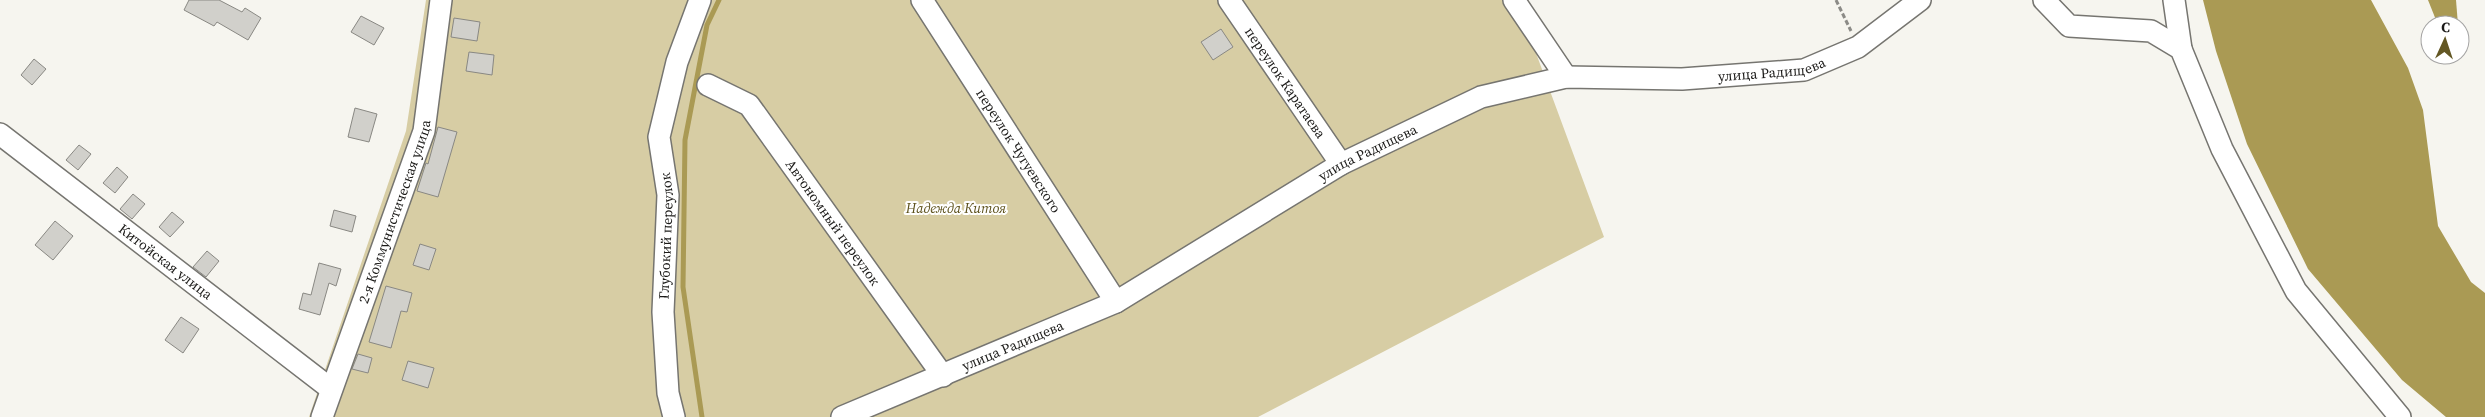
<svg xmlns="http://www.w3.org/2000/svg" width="2485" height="417" font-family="'Source Serif 4',serif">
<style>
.green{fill:#d7cda4}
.water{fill:#aa9a54}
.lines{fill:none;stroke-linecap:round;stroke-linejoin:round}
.stream{stroke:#aa9a54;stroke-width:5}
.building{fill:#d1d0cb;stroke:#898883}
.minor-casing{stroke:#767570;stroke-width:24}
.path{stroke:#8c8b87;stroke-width:3;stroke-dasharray:5 2.5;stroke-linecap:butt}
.minor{stroke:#fff;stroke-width:21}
.labels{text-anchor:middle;stroke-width:4;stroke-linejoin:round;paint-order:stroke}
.street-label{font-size:14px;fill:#1b1a18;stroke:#fff}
.park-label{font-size:14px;font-style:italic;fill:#5b4f19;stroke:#fff}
</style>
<rect width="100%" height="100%" fill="#f6f5ef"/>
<path class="green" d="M426,0H1520L1533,45L1604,237L1258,417H309L406,131Z"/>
<g class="water">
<path d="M2203,0H2371L2408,68L2423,110L2438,226L2471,282L2485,293V417H2446L2402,380L2308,269L2247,144L2216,51Z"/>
<path d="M2428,0H2456L2458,25H2438Z"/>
</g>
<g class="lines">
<path class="stream" d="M702,417L683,287L685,140L707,25L719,0"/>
</g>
<g class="building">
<path d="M189,0H219L242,12L245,8L261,18L248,40L217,22L214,26L184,10Z"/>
<path d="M361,16L384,28L374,45L351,32Z"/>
<path d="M454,18L480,22L477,41L451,37Z"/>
<path d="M1221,29L1233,47L1213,60L1201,42Z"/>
<path d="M469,52L494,55L492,75L466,71Z"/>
<path d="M34,59L46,69L32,85L21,75Z"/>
<path d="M355,108L377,114L369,142L348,137Z"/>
<path d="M438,127L457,132L438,197L417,191L426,163L428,164Z"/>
<path d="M79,145L91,154L78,170L66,160Z"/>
<path d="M117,167L128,177L115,193L103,183Z"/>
<path d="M133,194L145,204L132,219L120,209Z"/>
<path d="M334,210L356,216L352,232L330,226Z"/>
<path d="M172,212L184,222L170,237L159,227Z"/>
<path d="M55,221L73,236L53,260L35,245Z"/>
<path d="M420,244L436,249L429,270L413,265Z"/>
<path d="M207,251L219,261L206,277L193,267Z"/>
<path d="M319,263L341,269L336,286L329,283L320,315L299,309L303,293L311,295Z"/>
<path d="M386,286L412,293L407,312L401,311L391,348L369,342Z"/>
<path d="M181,317L199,329L183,353L165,340Z"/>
<path d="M358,354L372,358L368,373L352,369Z"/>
<path d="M408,361L434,368L428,388L402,380Z"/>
</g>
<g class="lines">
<g class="minor-casing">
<g id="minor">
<path id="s1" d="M922,0L1116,302"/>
<path id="s2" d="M1229,0L1341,164"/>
<path d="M1514,0L1566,77"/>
<path d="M2044,0L2069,26L2151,31L2181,49L2222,149L2296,291L2400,417"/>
<path d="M2174,0L2181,49"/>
<path id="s3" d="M708,85L749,105L943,376"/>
<path id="s4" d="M0,134L331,389"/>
<path id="s5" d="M322,417L424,131L441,0"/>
<path id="s6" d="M674,417L668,393L663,312L668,195L659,137L677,62L700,0"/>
<path id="s7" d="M842,417L1116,302L1341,164L1481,97L1566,77L1682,79L1804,70L1858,47L1920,0"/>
</g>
</g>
<path class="path" d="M1836,0L1851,31"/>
<use href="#minor" class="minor"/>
</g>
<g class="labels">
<g class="street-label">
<text dy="5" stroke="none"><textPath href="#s7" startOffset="1010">улица Радищева</textPath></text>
<text dy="5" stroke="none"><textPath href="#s2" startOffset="100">переулок Каратаева</textPath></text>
<text dy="5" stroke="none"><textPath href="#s1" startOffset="179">переулок Чугуевского</textPath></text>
<text dy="5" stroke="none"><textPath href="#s7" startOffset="590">улица Радищева</textPath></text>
<text dy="5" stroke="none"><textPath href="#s5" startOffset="218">2-я Коммунистическая улица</textPath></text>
<text dy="5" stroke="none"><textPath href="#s3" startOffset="190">Автономный переулок</textPath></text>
<text dy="5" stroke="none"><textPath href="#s6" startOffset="182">Глубокий переулок</textPath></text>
<text dy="5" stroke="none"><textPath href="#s4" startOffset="209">Китойская улица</textPath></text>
<text dy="5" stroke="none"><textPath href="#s7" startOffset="185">улица Радищева</textPath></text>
</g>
<g class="park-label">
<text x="956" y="213">Надежда Китоя</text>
</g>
</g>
<g transform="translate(2445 40) rotate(3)"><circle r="24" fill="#ffffff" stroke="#a4a3a3"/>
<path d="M0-4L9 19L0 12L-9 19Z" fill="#635724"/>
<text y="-8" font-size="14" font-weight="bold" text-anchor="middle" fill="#1b1a18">С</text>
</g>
</svg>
